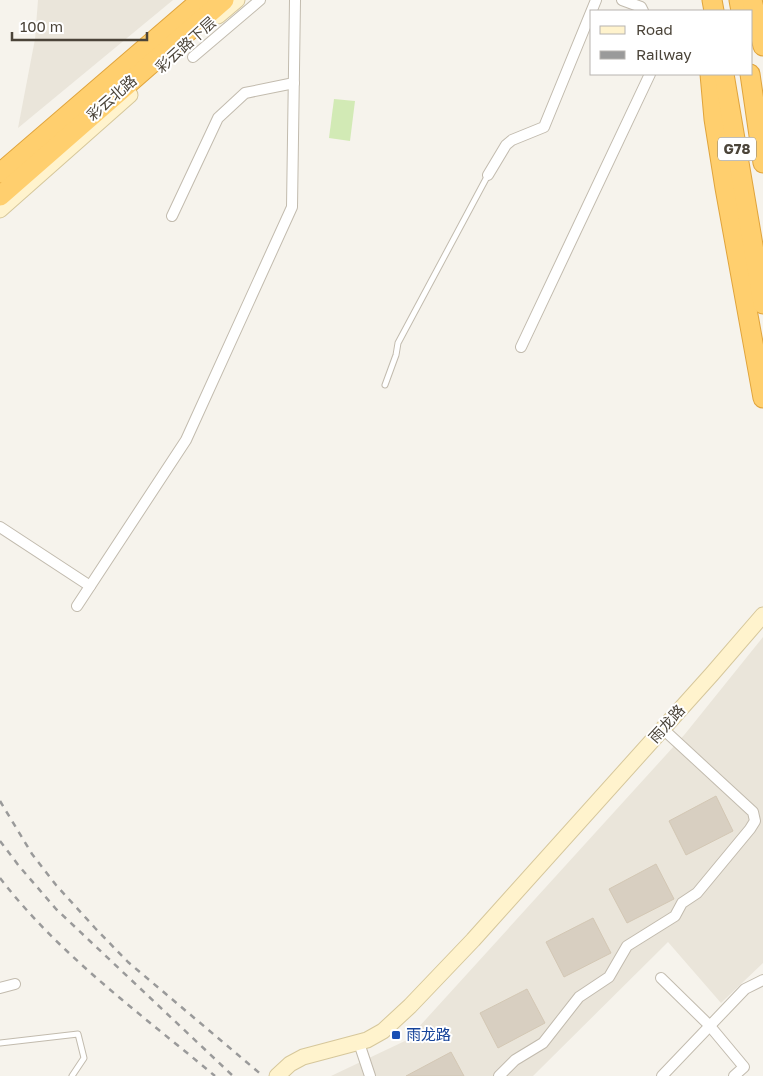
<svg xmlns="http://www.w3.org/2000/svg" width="763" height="1076" font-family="'Golos Text','Noto Sans SC',sans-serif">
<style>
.residential{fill:#eae5da}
.green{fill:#d2eab5}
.building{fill:#d8cfc1;stroke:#d3c7b4}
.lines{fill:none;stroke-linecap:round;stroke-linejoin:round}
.lane-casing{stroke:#c2bbae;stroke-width:7}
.street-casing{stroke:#c2bbae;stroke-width:12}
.secondary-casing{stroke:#d6c79b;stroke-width:17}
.highway-casing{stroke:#e0a43c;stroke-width:21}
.lane{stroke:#fff;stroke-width:5}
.street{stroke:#fff;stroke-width:10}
.secondary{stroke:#fff3cd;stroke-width:15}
.highway{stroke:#ffcf6e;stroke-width:19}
.rail{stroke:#9a9a9a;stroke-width:2.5;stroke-dasharray:6 6;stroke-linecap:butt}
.transit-dot{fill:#1a4fb4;stroke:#fff;stroke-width:2}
.labels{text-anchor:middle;stroke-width:4;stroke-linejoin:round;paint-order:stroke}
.shield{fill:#fff;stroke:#817c74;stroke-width:1}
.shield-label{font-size:14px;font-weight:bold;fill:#4b4439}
.street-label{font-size:15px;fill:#4b4439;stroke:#fff}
.transit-label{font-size:15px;fill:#164399;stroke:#fff;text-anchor:start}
</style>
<rect width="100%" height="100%" fill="#f6f3ec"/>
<g class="residential">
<path d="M38,0H173L18,128L35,39Z"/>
<path d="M763,637V963L721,1003L668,942L533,1076H331L407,1040L685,734Z"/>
</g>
<path class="green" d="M334,99L355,101L350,141L329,138Z"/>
<g class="building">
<path d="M716,796L733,831L686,855L669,821Z"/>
<path d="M656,864L674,899L627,923L609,889Z"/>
<path d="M593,918L611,953L564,977L546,942Z"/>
<path d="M527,989L545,1023L498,1048L480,1013Z"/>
<path d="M451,1052L464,1076H406Z"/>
</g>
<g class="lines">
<g class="lane-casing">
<g id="lane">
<path d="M385,385L396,355L398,343L488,175"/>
<path d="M0,1043L78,1034L84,1058L72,1076"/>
</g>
</g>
<g class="street-casing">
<g id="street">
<path d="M622,0L641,7L643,11"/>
<path d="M193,57L260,0"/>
<path d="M488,175L506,145L512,140L544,127L596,0"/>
<path d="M172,216L218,118L245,93L294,83"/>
<path d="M521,347L650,74"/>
<path d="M0,527L90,586"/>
<path d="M77,606L186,440L292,207L295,0"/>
<path d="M661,978L709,1025L744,1067L734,1076"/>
<path d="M0,988L15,984"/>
<path d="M359,1043L370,1076"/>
<path d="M499,1076L515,1060L543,1043L579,997L609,977L627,946L675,916L682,903L697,893L750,829L755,821L753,812L663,729"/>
<path d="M662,1076L745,989L763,980"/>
</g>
</g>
<g class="secondary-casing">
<g id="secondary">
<path d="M218,16L237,0"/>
<path d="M0,210L130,95"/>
<path d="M277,1076L290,1064L303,1057L367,1040L383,1031L410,1006L473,940L712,674L763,615"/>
</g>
</g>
<g class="highway-casing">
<g id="highway">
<path d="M712,0L714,11"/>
<path d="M739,0L741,11"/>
<path d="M752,0L763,46"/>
<path d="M710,74L714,119L725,188L763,398"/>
<path d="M724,74L763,304"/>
<path d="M750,74L763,163"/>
<path d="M0,173L201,0"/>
<path d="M0,196L224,0"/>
</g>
</g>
<use href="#lane" class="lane"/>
<use href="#street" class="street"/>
<use href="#secondary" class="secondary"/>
<use href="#highway" class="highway"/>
<g class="rail">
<path d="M0,801L32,854L56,885L95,928L128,962L263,1076"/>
<path d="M0,841L19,866L56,909L233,1076"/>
<path d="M0,878C59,955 141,1014 215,1076"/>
</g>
</g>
<rect class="transit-dot" x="391" y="1030" width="10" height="10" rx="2.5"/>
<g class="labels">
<rect class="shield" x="718" y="137.5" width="38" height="23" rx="4"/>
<g class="shield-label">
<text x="737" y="154">G78</text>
</g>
<g class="street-label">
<text transform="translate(186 45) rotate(-42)" y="5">彩云路下层</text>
<text transform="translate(112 98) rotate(-41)" y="5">彩云北路</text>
<text transform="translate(667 724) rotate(-48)" y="5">雨龙路</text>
</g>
<g class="transit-label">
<text x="406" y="1040">雨龙路</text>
</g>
</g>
<rect x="590" y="10" width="162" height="65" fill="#ffffff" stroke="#b7b4b0"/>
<rect x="600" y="26" width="25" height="8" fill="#fff3cd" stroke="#b7b4b0"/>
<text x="636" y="35" font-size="15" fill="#4b4439">Road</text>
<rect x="600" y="51" width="25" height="8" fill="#9a9a9a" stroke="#b7b4b0"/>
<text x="636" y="60" font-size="15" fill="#4b4439">Railway</text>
<path d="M12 32v8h135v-8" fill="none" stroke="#4b4439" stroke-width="2.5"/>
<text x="20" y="32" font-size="15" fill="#4b4439" stroke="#ffffff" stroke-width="4" paint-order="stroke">100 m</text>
</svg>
